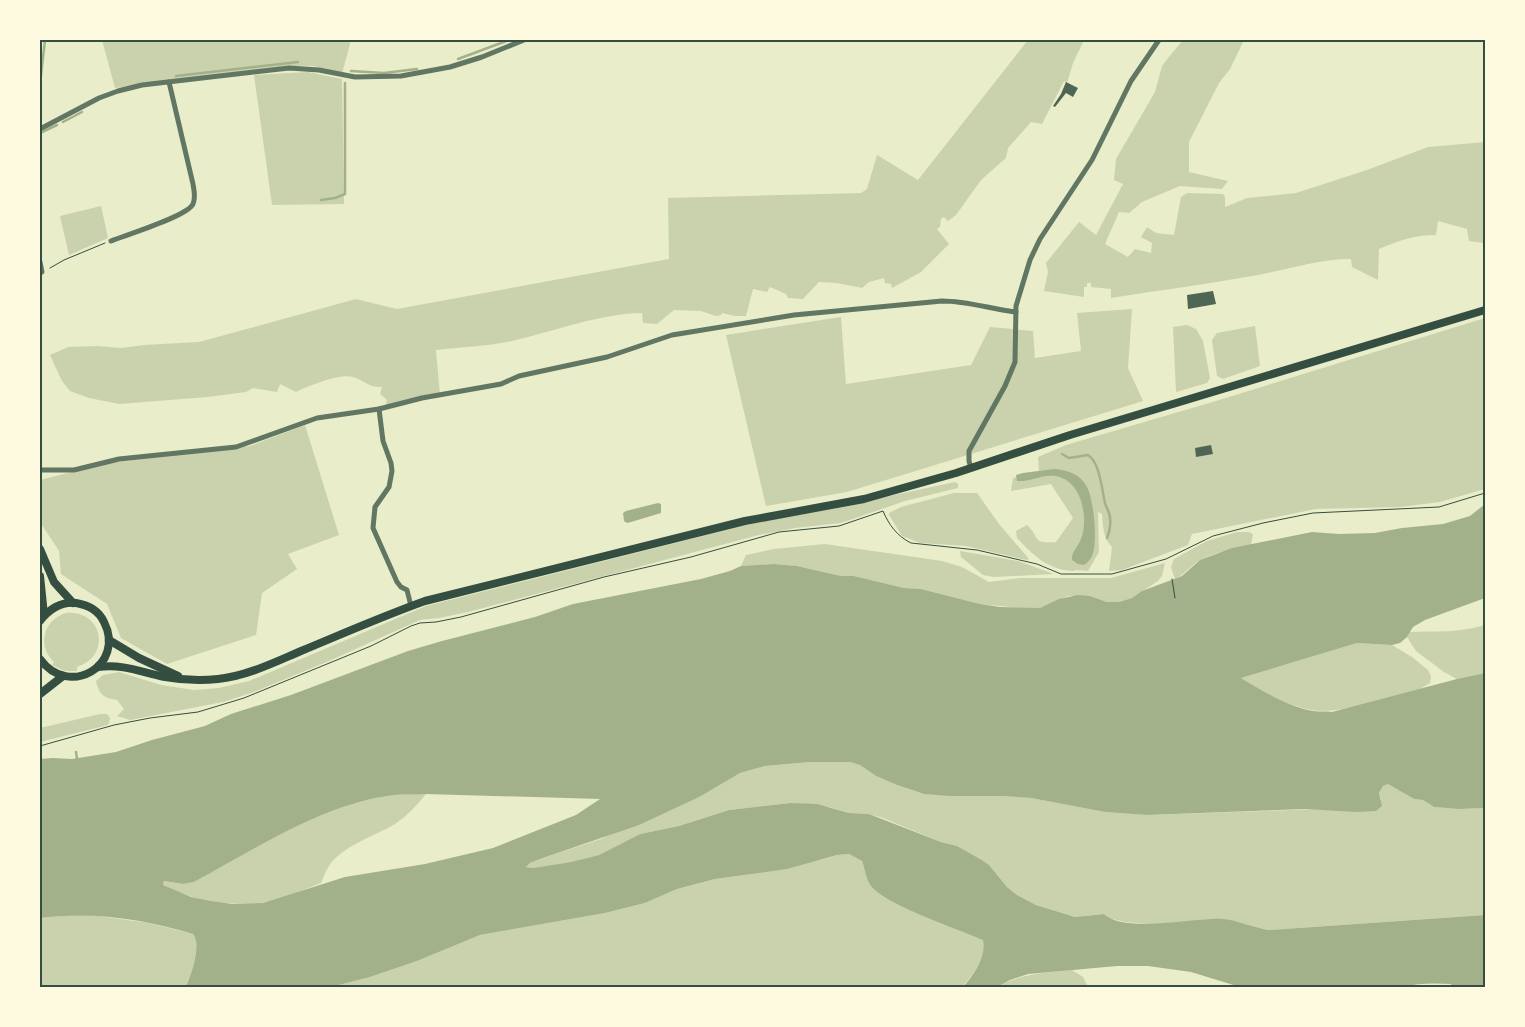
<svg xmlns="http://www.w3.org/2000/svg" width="1525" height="1027" font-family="'PT Sans Narrow',sans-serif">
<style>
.green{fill:#cad2ad}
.water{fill:#a3b18a;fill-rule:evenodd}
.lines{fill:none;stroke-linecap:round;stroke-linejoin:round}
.stream{stroke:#a3b18a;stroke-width:2.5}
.building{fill:#4f6655}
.path{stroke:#344e41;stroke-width:1}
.minor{stroke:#617663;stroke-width:5}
.primary{stroke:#344e41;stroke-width:8}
.neatline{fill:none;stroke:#344e41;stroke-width:2}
</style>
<rect width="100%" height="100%" fill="#e9edc9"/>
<g class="green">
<path d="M102,40H351L342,74L313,66H291L115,88Z"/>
<path d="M1028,40H1084L1073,63L1067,83L1064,81L1042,124L1031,122L1008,148L1006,158L981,180L956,215L948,221L944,217L941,219L940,227L937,229L949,244L921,272L892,288L891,284L885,283L884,278L869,282L862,288L837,283L819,282L803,299L788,298L786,294L770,287L767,292L753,289L746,316H735L722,313L721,315L716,316L701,311L674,310L657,324L643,323L642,313C597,314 556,331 512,341C488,346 461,347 436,350L440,395L385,408L387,400L380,394L382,387C370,388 363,380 353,377C340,373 308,386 296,392L280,384L277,392L253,388L246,392L208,397L119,404L89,398L70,391L62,381L50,355L68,347L97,346L121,348L144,345L199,342L356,299L397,309L669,259L668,198L861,193L867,189L877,155L918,180Z"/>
<path d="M1183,40H1244L1230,69L1219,83L1189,142V172L1228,181L1222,189L1180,186L1142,202L1129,213L1119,212L1105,244L1128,257L1135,249L1151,253L1152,243L1141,237L1147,227L1156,233L1174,235L1181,197L1187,193L1223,194L1225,197V207L1247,198L1296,193L1367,170L1428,147L1485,142V243L1469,241L1467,229L1438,221L1436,235C1414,235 1398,241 1379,249L1378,280L1352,267L1351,259C1320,259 1289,269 1258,275C1209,284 1160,290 1111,298V289L1091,287V283H1087V287H1084V297L1044,291L1048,272L1046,263L1079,222L1096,235L1123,184L1114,180L1116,159L1155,92L1162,66L1168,58Z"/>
<path d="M308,72L342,79L344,204L272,205L254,75Z"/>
<path d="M101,206L108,238L69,255L60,216Z"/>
<path d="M1132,309L1128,368L1143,401L847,492L766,506L726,335L841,317L846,384L971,365L990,327L1033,331L1035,358L1081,351L1077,313Z"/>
<path d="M1485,318V489L1440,502L1400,507L1316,509L1192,534L1188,545L1122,570L1109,571L1112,547C1103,538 1103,526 1102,514L1098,512L1099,552L1088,571L1075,570L1074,571C1048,570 1034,556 1017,538L1016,531L1027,525C1041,538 1031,544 1056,542L1073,518L1051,484L1011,491L1013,478L1039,471L1038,457L1066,445L1216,401Z"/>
<path d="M1187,325L1196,329L1203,341L1210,378L1207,383L1176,392L1173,327Z"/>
<path d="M1255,326L1260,366L1223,379L1217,376L1212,340L1217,333Z"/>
<path d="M305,425L339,535L288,554L297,569L262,593L256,635L167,664L121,638L107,604L61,574L59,551L40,522V480L107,463L250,446Z"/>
<path d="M955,482L958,484V488L905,501L841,523L795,528L759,535L468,612L439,618L420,620L329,661L254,692L223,702L130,720L117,716L124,709L117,700C104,698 99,695 96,681L103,675L119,672L161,685L194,690L219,688L249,681L426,606L759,522L820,511Z"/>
<path d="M954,493H977L999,524L1029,559L1027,560L966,546L920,543L902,536L889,515V513L901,507Z"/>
<path d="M1237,532H1249L1253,534L1251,545C1234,548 1216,552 1200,560C1191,565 1185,574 1175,579L1171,567L1174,559L1207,541Z"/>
<path d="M825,544L942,561L962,567L989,582L1020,578H1111L1165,563L1162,576L1158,581L1132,598L1119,602H1107L1090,596H1068L1040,608L1030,609L980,604L921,589L904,588L854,576H841L797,566L774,564L741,566L746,555L774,549Z"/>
<path d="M960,551L1018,561L1054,574L994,577L983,575L961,557Z"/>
<path d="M66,613C103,610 112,656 77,667V671H65L52,665L54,662C37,646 43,620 66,613Z"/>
<path d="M1485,625V673L1457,679L1444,672L1416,651L1407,637L1410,632C1435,631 1460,633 1485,625Z"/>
<path d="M1357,643L1392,645L1412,657L1428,670L1431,676L1430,683L1418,690C1390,697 1338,715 1312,710C1287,706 1263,691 1241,678Z"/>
<path d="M100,714H107L110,718L109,724L104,726L40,742V728Z"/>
<path d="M810,762H850L860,765L876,776L897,785L924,794L1002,796L1031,798L1105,812L1147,815L1323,809L1381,800L1379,793L1383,786L1388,784L1414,799L1423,800L1434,807L1458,809L1485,808V915L1269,930L1253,927L1238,922L1206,919L1184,922L1151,924L1126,922L1108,918L1106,915L1102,914L1075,917L1036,905L1017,895L1007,887L989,865L982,860L957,846L941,842L883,818L869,814L849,813L829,807L790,803L729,810L679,826L640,834L599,855L572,862L533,868L526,867L530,863L540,859L601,839L719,784L740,773L765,766Z"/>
<path d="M426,794C417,805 407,816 395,824C375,836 342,846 329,866C326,871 323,878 321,883C302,890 281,901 261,903C228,906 192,901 163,885L164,881L183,884L194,882C256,849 324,803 395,795C405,794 416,795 426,794Z"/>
<path d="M849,854L862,861L870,884L984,940C987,956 973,976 962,987H331L370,977L417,961L480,935L605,913L645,903L677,889L715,879L744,875L824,859L837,855Z"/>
<path d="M84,914L149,923L193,934C202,945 191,975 186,987H40V918Z"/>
<path d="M1072,970L1083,977L1088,987H997C1022,973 1044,973 1072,970Z"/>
</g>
<g class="water">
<path d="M1054,469C1068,470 1080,474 1087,487C1094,500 1098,543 1092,556C1090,560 1088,562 1084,565L1078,564L1072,560C1071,552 1078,547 1081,539C1089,518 1082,480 1055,476C1042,474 1031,482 1017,481L1016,475L1023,473Z"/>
<path d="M658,503L661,504V513L631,522L627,523L624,521L623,513L626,511Z"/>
<path d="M1485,504V598L1425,620L1413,627L1407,637L1400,643L1392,645L1357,643L1241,678C1263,691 1288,707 1313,711C1319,712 1326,711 1332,712L1457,679L1485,673V808L1458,809L1434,807L1423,800L1414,799L1388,784L1383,786L1379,793L1382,806L1376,811L1356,812L1305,809L1147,815L1105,812L1031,798L1002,796H950L924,794L897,785L876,776L860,765L850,762H810L765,766L740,773L699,797L639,825L540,859L530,863L526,867L533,868L571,862L599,855L640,834L679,826L729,810L790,803L817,804L849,813L869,814L941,842L957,846L982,860L989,865L1007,887L1017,895L1036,905L1075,917L1104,914C1125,934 1196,917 1223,919C1237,920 1254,928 1269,930L1485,915V987H1452L1451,984C1434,983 1418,983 1402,987H1240L1191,972L1148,966H1117L1028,974L1010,980L997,987H963C973,976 987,956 983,940C958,929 886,905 871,886C866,879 865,869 862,861L849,854L837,855L787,869L715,879L677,889L645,903L605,913L480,935L417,961L370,977L331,987H186C191,975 202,945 193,934C144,919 91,911 40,918V759L53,758L72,759L116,752L152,740L205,726L231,714L291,695L408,651L442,641L535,617L573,604L701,579L730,571L741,566L774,564L797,566L841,576H854L904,588L921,589L980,604L1000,607L1040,608L1059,599L1078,595L1090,596L1107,602H1119L1132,598L1142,591L1182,576L1200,560L1232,548L1312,532L1339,534L1375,533L1402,528L1443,524L1470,516ZM426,794L600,799L576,815L493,848L425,864L345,877L263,903L232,904L211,901L191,897L163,885L164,881L183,884L194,882C256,849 324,803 395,795C405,794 416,795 426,794Z"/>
</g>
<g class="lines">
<g class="stream">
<path d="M458,59L509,40"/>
<path d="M351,71L384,73L417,69"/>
<path d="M176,76L298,62"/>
<path d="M40,84L45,40"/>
<path d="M63,122L82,112"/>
<path d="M40,133L57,125"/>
<path d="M321,200L335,198L345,194V83"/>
<path d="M1062,454L1069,458L1088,455C1100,462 1102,491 1105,503C1106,508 1110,512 1110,518C1111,525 1110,531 1107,538"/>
<path d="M76,752L77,759"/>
</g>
</g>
<g class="building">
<path d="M1066,82L1078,88L1073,97L1066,93L1055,107L1053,106L1061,94Z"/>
<path d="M1213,291L1216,304L1188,309L1187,295Z"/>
<path d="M1211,445L1213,454L1196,457L1195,448Z"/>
</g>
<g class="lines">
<g class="path">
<path d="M50,268L64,260L105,243"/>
<path d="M1172,579L1175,598"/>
<path d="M40,746L114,725L150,718L198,712L244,698L371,646L411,626L420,623L436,622L461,617L604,577L691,557L779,532L839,526L883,511C889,525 897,536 911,543L977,550L1037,564L1061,574H1112L1166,559L1213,536L1263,523L1313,513L1439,507L1485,493"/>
</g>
<g class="minor">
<path d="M40,129L99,98L118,91L142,85L289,68L319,70L355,77L401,76L450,67L482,57L524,40"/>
<path d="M111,241C126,235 188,216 193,204C196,197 194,191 193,184L169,82"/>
<path d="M40,262L42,272L40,273"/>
<path d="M379,409L383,441L391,463L392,471L389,487L375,507L373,528L397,582L401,587L407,590L411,606"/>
<path d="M971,468L969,461V451L1005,386L1015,362L1016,306L1030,260L1040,239L1092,160L1131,81L1159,40"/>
<path d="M40,470H74L119,459L236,447L317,418L379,409L422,398L501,384L519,376L607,357L672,335L794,315L942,301C967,301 991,309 1016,312"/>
</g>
<g class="primary">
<path d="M40,549L54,582L73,603"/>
<path d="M40,576L44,615"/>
<path d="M40,621C48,610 61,601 76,603C88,605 99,611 104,622C126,665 69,699 40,659"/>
<path d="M109,640L139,658L178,676"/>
<path d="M98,667C125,664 140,672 165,677C182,680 201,681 218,679C247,676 275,662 301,651C342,634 383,616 425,601L745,521L864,499L956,473L1070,435L1485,310"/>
<path d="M40,694L63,676"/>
</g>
</g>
<rect width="1525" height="1027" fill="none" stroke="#fefae0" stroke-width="82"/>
<rect x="41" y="41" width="1443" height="945" class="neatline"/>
</svg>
